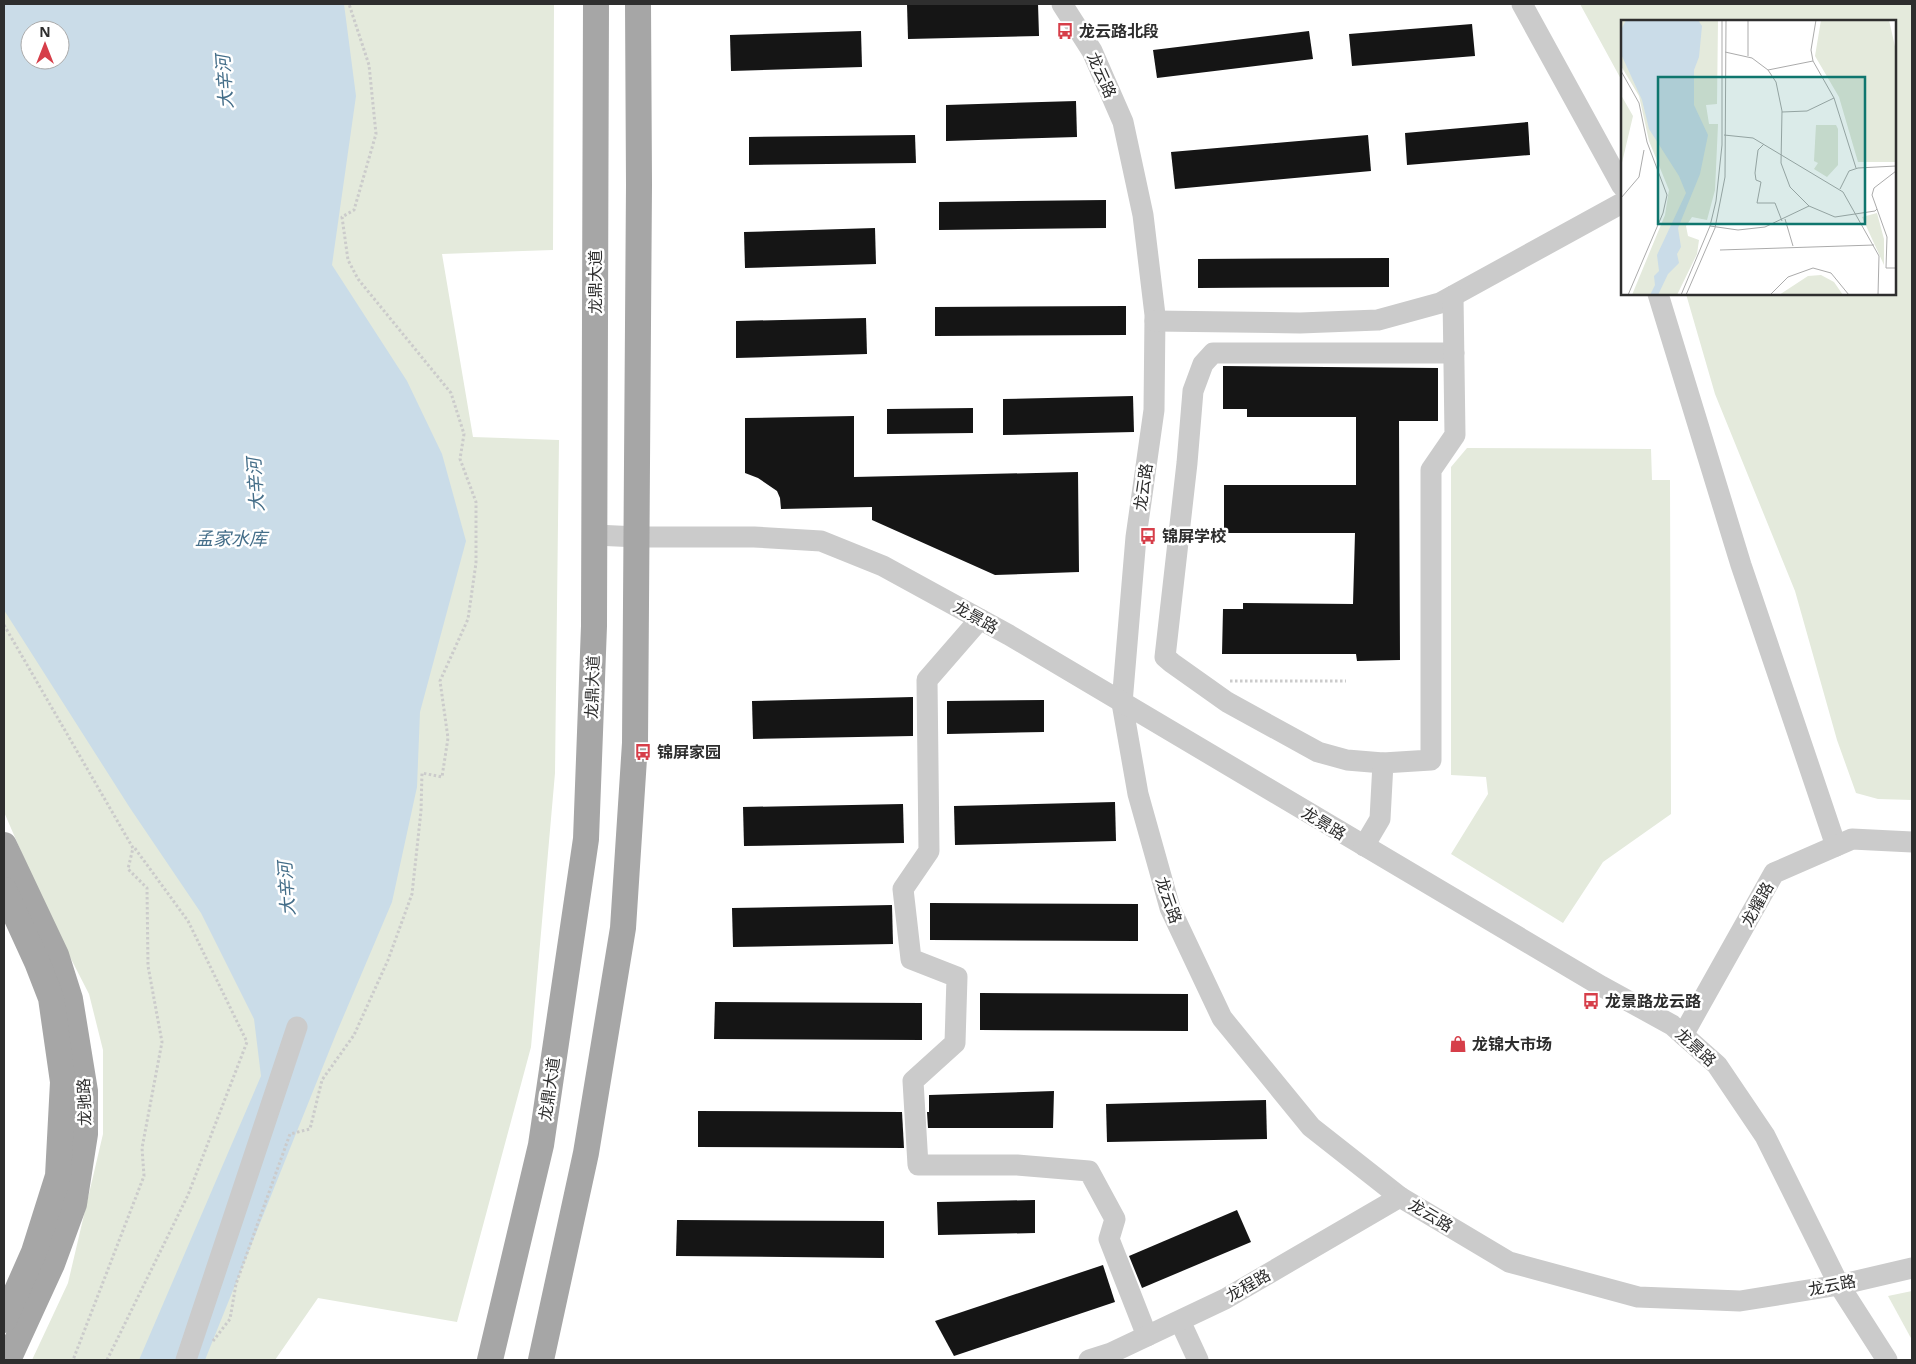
<svg xmlns="http://www.w3.org/2000/svg" width="1916" height="1364" font-family="'Open Sans','Noto Sans SC',sans-serif">
<style>
.green{fill:#e4eadc;fill-rule:evenodd}
.water{fill:#cadce8;fill-rule:evenodd}
.building{fill:#151515}
.lines{fill:none;stroke-linecap:round;stroke-linejoin:round}
.path{stroke:#cbcbcb;stroke-width:3;stroke-dasharray:2.5 2.5;stroke-linecap:butt}
.minor{stroke:#cbcbcb;stroke-width:21}
.major{stroke:#a6a6a6;stroke-width:26}
.labels{text-anchor:middle;stroke-width:5;stroke-linejoin:round;paint-order:stroke}
.poi-label{font-size:16px;font-weight:bold;fill:#2e2e2e;stroke:#fff;text-anchor:start}
.street-label{font-size:16px;fill:#2e2e2e;stroke:#fff}
.water-label{font-size:18px;font-style:italic;fill:#436d88;stroke:#fff}
.inset-road{fill:none;stroke:#ababab;stroke-width:1}
.view{fill:#0f766e;fill-opacity:0.15;stroke:#0f766e;stroke-width:2.5}
.inset-edge{fill:none;stroke:#2e2e2e;stroke-width:2.5}
</style>
<rect width="100%" height="100%" fill="#fff"/>
<g class="green">
<path d="M4,4H554L553,250L442,254L473,437L559,440L555,773L531,1047L457,1322L318,1298L275,1360H32L68,1283L103,1134V1050L89,994L49,916L4,812ZM30,30H60V60H30Z"/>
<path d="M1580,4H1912V800L1878,799L1856,793L1837,740L1795,591L1715,394L1686,294H1895V21H1622V81Z"/>
<path d="M1467,448L1651,449L1652,480H1670L1671,814L1603,862L1563,923L1451,854L1488,794L1486,777L1451,775V467Z"/>
<path d="M1912,1291V1340L1888,1296Z"/>
</g>
<path class="water" d="M4,4H344L356,96L332,265L407,381L442,454L466,541L420,712L417,787L392,902L336,1034L205,1360H139L261,1076L254,1019L201,913L130,808L4,610ZM30,30H60V60H30Z"/>
<g class="building">
<path d="M907,4H1038L1039,36L908,39Z"/>
<path d="M1472,24L1475,56L1352,66L1349,34Z"/>
<path d="M861,31L862,67L731,71L730,35Z"/>
<path d="M1309,31L1313,59L1157,78L1153,50Z"/>
<path d="M1076,101L1077,137L946,141V105Z"/>
<path d="M1528,122L1530,155L1407,165L1405,133Z"/>
<path d="M915,135L916,163L749,165V137Z"/>
<path d="M1368,135L1371,171L1175,189L1171,152Z"/>
<path d="M1106,200V228L939,230V202Z"/>
<path d="M875,228L876,264L745,268L744,232Z"/>
<path d="M1389,258V287L1198,288V259Z"/>
<path d="M1126,306V335L935,336V307Z"/>
<path d="M866,318L867,354L736,358V321Z"/>
<path d="M1223,366L1438,368V421H1399L1400,660L1357,661L1356,654H1222L1223,609H1243V603L1353,604L1355,533H1224V485H1356V417H1247V409H1223Z"/>
<path d="M1133,396L1134,432L1003,435V399Z"/>
<path d="M973,408V433L887,434V409Z"/>
<path d="M854,416V477L1078,472L1079,572L995,575L872,520V507L781,509L780,498L777,491L758,478L745,473V418Z"/>
<path d="M913,697V736L753,739L752,701Z"/>
<path d="M1044,700V732L947,734V701Z"/>
<path d="M1115,802L1116,841L955,845L954,806Z"/>
<path d="M903,804L904,843L744,846L743,807Z"/>
<path d="M930,903L1138,904V941L930,940Z"/>
<path d="M892,905L893,944L733,947L732,908Z"/>
<path d="M980,993L1188,994V1031L980,1030Z"/>
<path d="M715,1002L922,1003V1040L714,1039Z"/>
<path d="M1054,1091L1053,1128H928L927,1112H929V1095Z"/>
<path d="M1266,1100L1267,1139L1107,1142L1106,1104Z"/>
<path d="M698,1111L902,1112L904,1148L698,1147Z"/>
<path d="M1035,1200V1233L938,1235L937,1202Z"/>
<path d="M1237,1210L1251,1242L1142,1288L1129,1256Z"/>
<path d="M677,1220L884,1221V1258L676,1256Z"/>
<path d="M1103,1265L1115,1302L954,1356L935,1321Z"/>
</g>
<g class="lines">
<g class="path">
<path d="M4,625L133,848L128,869L147,888L148,966L162,1042L142,1148L144,1176L73,1360"/>
<path d="M1230,681H1346"/>
<path d="M213,1341L230,1319L236,1284L290,1134L310,1129L322,1080L354,1035L388,960L412,894L421,811L422,773L442,777L448,738L440,681L468,619L476,563V502L460,459L464,434L451,393L358,279L348,260L342,217L354,210L376,134L369,65L349,4"/>
<path d="M107,1360L188,1195L247,1042L188,921L134,847"/>
</g>
<g class="minor">
<path d="M1062,4L1092,51L1123,122L1143,215L1155,315L1154,410L1136,537L1122,703L1138,794L1170,908L1222,1018L1311,1127L1400,1197L1509,1262L1638,1297L1740,1301L1839,1285L1912,1268"/>
<path d="M1522,4L1622,186"/>
<path d="M1658,294L1741,565L1836,846"/>
<path d="M1155,321L1300,323L1378,320L1440,303L1622,203"/>
<path d="M595,535L638,537H754L821,541L883,566L1009,635L1601,986L1672,1025L1717,1065L1765,1136L1839,1285L1887,1360"/>
<path d="M980,619L927,680L929,851L903,889L911,959L957,977L955,1043L913,1081L918,1165H1017L1089,1171L1115,1219L1109,1239L1147,1336"/>
<path d="M1383,763L1347,760L1318,752L1227,702L1172,663L1165,657L1187,463L1193,391L1203,364L1213,353H1454"/>
<path d="M1364,846L1380,819L1383,763L1431,760V470L1455,435L1453,296"/>
<path d="M1683,1035L1774,873L1852,839L1912,842"/>
<path d="M1180,1321L1198,1360"/>
<path d="M186,1360L297,1027"/>
<path d="M1089,1360L1111,1353L1225,1299L1400,1197"/>
</g>
<g class="major">
<path d="M4,845L56,955L70,999L85,1091V1134L74,1204L52,1264L8,1360"/>
<path d="M4,890L37,962L51,998L63,1082L58,1176L34,1252L4,1320"/>
<path d="M490,1360L541,1145L586,839L594,626L596,4"/>
<path d="M541,1360L586,1153L623,928L635,743L639,185L638,4"/>
</g>
</g>
<defs>
<g id="bus-bare" transform="scale(1.35)"><path d="M-5-6H5V4H4V6H2V4H-2V6H-4V4H-5ZM-3.5-4V0h7V-4ZM-3.5 1.2v1.5H-2V1.2ZM2 1.2v1.5H3.5V1.2Z" fill="#d63e49" stroke="#fff" stroke-width="2.5" paint-order="stroke"/></g>
<g id="shop-bare" transform="scale(1.35)"><path d="M-5-2.5h2.3a2.7 3.5 0 0 1 5.4 0H5L5.5 6h-11ZM-1.5-2.5h3a1.5 2.3 0 0 0-3 0Z" fill="#d63e49" stroke="#fff" stroke-width="2.5" paint-order="stroke"/></g>
</defs>
<g fill-rule="evenodd">
<use href="#bus-bare" x="1065" y="31"/>
<use href="#bus-bare" x="1148" y="536"/>
<use href="#bus-bare" x="643" y="752"/>
<use href="#bus-bare" x="1591" y="1001"/>
<use href="#shop-bare" x="1458" y="1044"/>
</g>
<g class="labels">
<g class="poi-label">
<text x="1079" y="37">龙云路北段</text>
<text x="1162" y="542">锦屏学校</text>
<text x="657" y="758">锦屏家园</text>
<text x="1605" y="1007">龙景路龙云路</text>
<text x="1472" y="1050">龙锦大市场</text>
</g>
<g class="street-label">
<text transform="translate(1102 75) rotate(66)" y="6">龙云路</text>
<text transform="translate(595 282) rotate(-90)" y="6">龙鼎大道</text>
<text transform="translate(1143 487) rotate(-82)" y="6">龙云路</text>
<text transform="translate(976 617) rotate(29)" y="6">龙景路</text>
<text transform="translate(592 687) rotate(-88)" y="6">龙鼎大道</text>
<text transform="translate(1324 823) rotate(31)" y="6">龙景路</text>
<text transform="translate(1169 900) rotate(71)" y="6">龙云路</text>
<text transform="translate(1757 904) rotate(-61)" y="6">龙耀路</text>
<text transform="translate(1696 1047) rotate(42)" y="6">龙景路</text>
<text transform="translate(549 1089) rotate(-82)" y="6">龙鼎大道</text>
<text transform="translate(84 1102) rotate(-92)" y="6">龙驰路</text>
<text transform="translate(1431 1215) rotate(31)" y="6">龙云路</text>
<text transform="translate(1248 1285) rotate(-30)" y="6">龙程路</text>
<text transform="translate(1832 1285) rotate(-11)" y="6">龙云路</text>
</g>
<g class="water-label">
<text transform="translate(225 82) rotate(-94)" y="6">大辛河</text>
<text transform="translate(256 485) rotate(-94)" y="6">大辛河</text>
<text x="231" y="545">孟家水库</text>
<text transform="translate(287 889) rotate(-94)" y="6">大辛河</text>
</g>
</g>
<g transform="translate(1621 20)">
<rect width="275" height="275" fill="#fff"/>
<path d="M0,0H97L96,84L85,85L88,104H97L94,170L86,200L71,197L65,206L67,216L78,220L76,234L56,275H11L44,195L48,170L28,121L18,76L0,46ZM200,0H268L275,31V142H237L218,77L194,36ZM0,75L12,96L0,147ZM195,105H215L217,109V145L206,157L193,149L197,143L193,141ZM256,193L263,219V245L241,197ZM200,255L213,262L222,275H158L187,256Z" fill="#e4eadc"/>
<path d="M5,0H77L81,6L78,37L73,50V85L87,115L79,154L57,208L60,227L56,234L58,243L47,254L37,275H29L34,265L33,256L38,251L36,235L65,173L58,156L28,109L21,80L0,34V10Z" fill="#cadce8"/>
<path class="inset-road" d="M195,0L190,30L192,41L213,78L235,148M104,32L131,38L147,50L155,62L161,91L160,143L169,167L188,186L214,197L254,191L256,189L251,175L253,168L275,151M127,36V0M147,50L192,41M0,51L18,83L26,122L46,175L42,193L7,275M161,92L186,91L213,78M103,115L132,118L222,172L258,236L257,275M143,124L137,130L134,153L135,160L140,162L136,183H154L161,201M219,169L228,151L237,148L275,146M0,178L18,157L23,130M256,189L266,217L265,248H275M164,199L172,226M89,206L117,210L144,207L188,186M99,230L253,225M60,275L89,206L95,181L101,125V0M65,275L94,208L104,157L105,0M149,275L167,257L192,248L210,253L228,275"/>
<path class="view" d="M37,57H244V204H37Z"/>
<rect width="275" height="275" class="inset-edge"/>
</g>
<rect width="1916" height="1364" fill="none" stroke="#2e2e2e" stroke-width="10"/>
<g transform="translate(45 45)"><circle r="24" fill="#ffffff" stroke="#ababab"/>
<path d="M0-4L9 19L0 12L-9 19Z" fill="#d63e49"/>
<text y="-8" font-size="14" font-weight="bold" text-anchor="middle" fill="#2e2e2e">N</text>
</g>
</svg>
